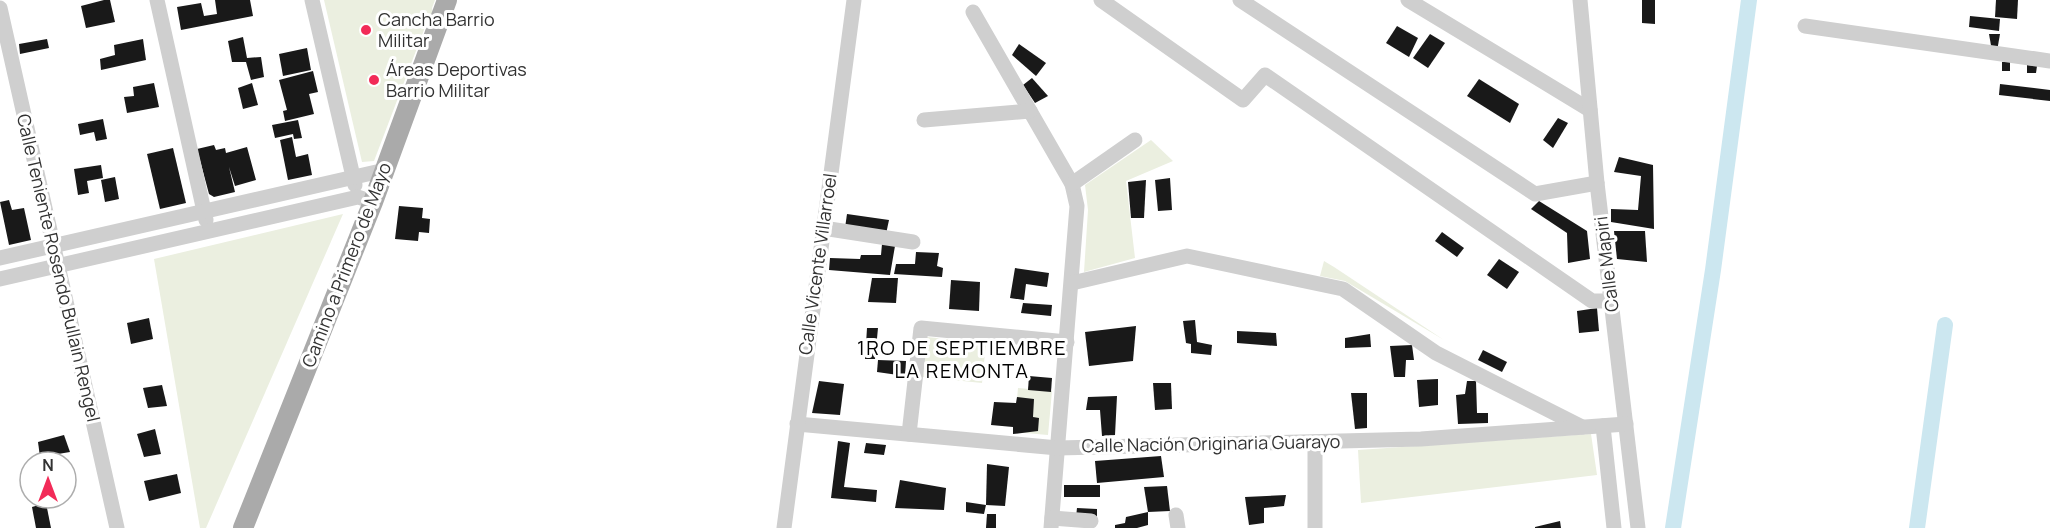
<svg xmlns="http://www.w3.org/2000/svg" width="2050" height="528" font-family="Manrope,sans-serif">
<style>
.green{fill:#ebefe0}
.lines{fill:none;stroke-linecap:round;stroke-linejoin:round}
.canal{stroke:#cce7f0;stroke-width:16}
.building{fill:#191919}
.minor{stroke:#cfcfcf;stroke-width:15}
.major{stroke:#aaa;stroke-width:20}
.poi-dot{fill:#f22b58;stroke:#fff;stroke-width:2}
.labels{text-anchor:middle;stroke-width:6;stroke-linejoin:round;paint-order:stroke}
.poi-label{font-size:18px;fill:#323232;stroke:#fff;text-anchor:start}
.street-label{font-size:18px;fill:#323232;stroke:#fff}
.neighbourhood-label{font-size:20px;letter-spacing:1.5px;fill:#000;stroke:#fff}
</style>
<rect width="100%" height="100%" fill="#fff"/>
<g class="green">
<path d="M324,0H435L432,8L435,20L427,22L374,161L362,162Z"/>
<path d="M1151,140L1173,161L1126,181L1135,258L1084,272L1088,210L1085,185Z"/>
<path d="M343,214L206,528H200L154,259Z"/>
<path d="M1324,261L1334,267L1444,340L1345,281L1320,276Z"/>
<path d="M927,337L986,343L982,383L923,377Z"/>
<path d="M1018,388L1052,391L1048,435L1014,432Z"/>
<path d="M1591,434L1597,475L1361,503L1358,450Z"/>
</g>
<g class="lines">
<g class="canal">
<path d="M1673,528L1713,270L1749,0"/>
<path d="M1917,528L1945,325"/>
</g>
</g>
<g class="building">
<path d="M104,0H110L115,22L86,28L81,6Z"/>
<path d="M215,0H250L253,16L181,30L177,7L201,3L204,16L217,14Z"/>
<path d="M1642,0H1655V24L1642,23Z"/>
<path d="M1996,0H2018L2017,19L1995,17Z"/>
<path d="M1970,16L2000,19L1999,31L1969,27Z"/>
<path d="M1397,26L1418,38L1409,57L1386,43Z"/>
<path d="M1430,34L1445,43L1428,68L1413,58Z"/>
<path d="M1989,34H2000L1997,51H1992Z"/>
<path d="M243,37L247,58L261,57L264,77L251,80L246,62H232L228,41Z"/>
<path d="M47,39L49,48L20,54L19,44Z"/>
<path d="M143,39L146,60L101,70L100,59L115,55L114,45Z"/>
<path d="M1019,44L1046,63L1036,76L1012,55Z"/>
<path d="M307,48L311,70L283,76L279,54Z"/>
<rect x="2002" y="62" width="8" height="9"/>
<path d="M2027,65L2037,66L2036,73H2027Z"/>
<path d="M313,71L318,92L309,94L314,114L285,121L283,111L287,110L279,80Z"/>
<path d="M1032,78L1048,96L1035,103L1023,85Z"/>
<path d="M1479,79L1519,104L1510,123L1467,96Z"/>
<path d="M154,83L159,107L127,113L124,97L134,96L133,87Z"/>
<path d="M252,83L258,105L243,109L238,88Z"/>
<path d="M2000,84L2050,90V101L1999,95Z"/>
<path d="M1558,118L1568,123L1553,148L1543,140Z"/>
<path d="M103,119L107,139L96,141L94,132L80,135L78,124Z"/>
<path d="M298,120L302,138L294,139L293,134L275,138L272,125Z"/>
<path d="M292,137L296,157L308,154L312,175L288,180L280,140Z"/>
<path d="M214,145L216,150L225,148L226,153L247,147L256,180L235,186L229,167L235,192L214,197L209,194L197,149Z"/>
<path d="M173,148L186,203L160,209L147,154Z"/>
<path d="M1619,157L1653,165L1654,229L1611,222V209L1638,210L1641,176L1614,172Z"/>
<path d="M101,165L103,178L87,181L89,193L78,195L74,169Z"/>
<path d="M115,177L119,199L105,202L101,180Z"/>
<path d="M1170,178L1172,210L1158,211L1155,180Z"/>
<path d="M1146,180L1144,218H1131L1128,182Z"/>
<path d="M9,200L12,210L24,208L31,240L9,245L0,202Z"/>
<path d="M1539,201L1587,231L1590,259L1568,263L1567,233L1531,209Z"/>
<path d="M399,206L423,208L422,218L430,219L429,233L419,232L418,241L395,239Z"/>
<path d="M847,214L889,220L886,234L845,228Z"/>
<path d="M1614,231H1645L1647,262L1617,259Z"/>
<path d="M1442,232L1464,248L1457,257L1435,241Z"/>
<path d="M882,244L895,246L890,275L829,270L830,258L860,259L861,255H881Z"/>
<path d="M916,252L939,253L937,266L943,268L942,277L894,274L896,264H915Z"/>
<path d="M1499,259L1519,272L1507,289L1487,275Z"/>
<path d="M1015,268L1049,273L1047,287L1026,284L1024,300L1010,298Z"/>
<path d="M872,278H898L896,303L868,302Z"/>
<path d="M951,280L980,282L979,311L949,309Z"/>
<path d="M1023,303L1052,305L1051,316L1021,313Z"/>
<path d="M1597,308L1599,331L1579,333L1577,311Z"/>
<path d="M149,318L153,339L131,344L127,323Z"/>
<path d="M1195,320L1197,342L1212,345L1211,355L1191,353V344L1186,343L1183,321Z"/>
<path d="M1136,326L1133,361L1089,366L1085,332Z"/>
<path d="M867,328H878L875,359H865Z"/>
<path d="M1237,331L1276,333L1277,346L1237,343Z"/>
<path d="M1370,334L1371,347L1345,348V338Z"/>
<path d="M1412,345L1414,360H1406L1405,377H1394L1390,346Z"/>
<path d="M1483,350L1507,362L1502,372L1478,360Z"/>
<path d="M878,360L906,361L905,376L877,372Z"/>
<path d="M1029,376L1052,378L1051,392L1028,390Z"/>
<path d="M1438,379V405L1419,407L1417,380Z"/>
<path d="M819,381L844,384L840,415L812,413Z"/>
<path d="M1467,381H1476L1477,413H1488V423L1458,424L1456,395L1465,394Z"/>
<path d="M1153,383H1171L1172,409L1155,410Z"/>
<path d="M162,385L167,406L148,408L143,388Z"/>
<path d="M1351,393H1367V428L1355,429Z"/>
<path d="M1117,396L1115,435L1102,436L1100,410H1086L1088,397Z"/>
<path d="M1017,397L1034,399L1033,417L1039,418L1038,431L1013,434V427L991,425L994,402L1016,403Z"/>
<path d="M155,429L161,454L144,457L137,434Z"/>
<path d="M64,435L70,452L40,457L38,442Z"/>
<path d="M838,441L850,443L844,487L877,490L876,502L831,498Z"/>
<path d="M866,443L886,445L884,455L864,453Z"/>
<path d="M1161,456L1164,477L1097,483L1095,461Z"/>
<path d="M987,464L1009,467L1005,506L986,505Z"/>
<path d="M177,474L181,493L149,501L144,481Z"/>
<path d="M900,480L946,488L944,510L895,508Z"/>
<rect x="1064" y="485" width="36" height="12"/>
<path d="M1167,486L1170,511L1148,512L1144,487Z"/>
<path d="M1286,495L1284,506L1264,508V523L1249,525L1245,497Z"/>
<path d="M966,502L986,505L984,514L966,512Z"/>
<path d="M46,503L51,528H36L32,507Z"/>
<path d="M1077,508L1097,509V519L1076,517Z"/>
<path d="M1148,512V525L1137,528H1115V525L1125,523L1126,517Z"/>
<path d="M987,514H996V528H986Z"/>
<path d="M1560,521L1561,528H1535V527Z"/>
</g>
<g class="lines">
<g class="minor">
<path d="M157,0L206,220"/>
<path d="M312,0L355,185"/>
<path d="M1101,0L1243,100L1265,75L1592,301H1611"/>
<path d="M1240,0L1535,194L1597,183"/>
<path d="M1408,0L1590,110"/>
<path d="M1580,0L1597,183L1638,528"/>
<path d="M0,8L117,528"/>
<path d="M973,12L1072,184L1077,206L1051,528"/>
<path d="M1805,26L2050,61"/>
<path d="M924,120L1030,111"/>
<path d="M1072,184L1135,140"/>
<path d="M823,228L913,242"/>
<path d="M0,258L385,170"/>
<path d="M0,279L358,197L373,202"/>
<path d="M1072,283L1187,256L1343,289L1436,353L1582,427"/>
<path d="M797,424L1058,448L1421,439L1626,424"/>
<path d="M1603,426L1614,528"/>
<path d="M909,434L921,328L1067,342"/>
<path d="M1176,515L1178,528"/>
<path d="M1052,518L1091,521"/>
<path d="M784,528L854,0"/>
<path d="M1315,528V442"/>
</g>
<path class="major" d="M243,528L373,202L447,0"/>
</g>
<g class="poi-dot">
<circle cx="366" cy="30" r="6"/>
<circle cx="374" cy="80" r="6"/>
</g>
<g class="labels">
<g class="poi-label">
<text x="378" y="26">Cancha Barrio<tspan x="378" dy="21">Militar</tspan></text>
<text x="386" y="76">Áreas Deportivas<tspan x="386" dy="21">Barrio Militar</tspan></text>
</g>
<g class="street-label">
<text transform="translate(818 264) rotate(-82)" y="6">Calle Vicente Villarroel</text>
<text transform="translate(1607 264) rotate(-97)" y="6">Calle Mapiri</text>
<text transform="translate(347 265) rotate(-69)" y="6">Camino a Primero de Mayo</text>
<text transform="translate(58 268) rotate(77)" y="6">Calle Teniente Rosendo Bullain Rengel</text>
<text transform="translate(1211 444) rotate(-1)" y="6">Calle Nación Originaria Guarayo</text>
</g>
<g class="neighbourhood-label">
<text x="962" y="355">1RO DE SEPTIEMBRE<tspan x="962" dy="23">LA REMONTA</tspan></text>
</g>
</g>
<g transform="translate(48 480)"><circle r="28" fill="#ffffff" stroke="#adadad" stroke-width="1.5"/>
<path d="M0-4.5L10 22L0 15L-10 22Z" fill="#f22b58"/>
<text y="-9" font-size="16" font-weight="bold" text-anchor="middle" fill="#323232">N</text>
</g>
</svg>
